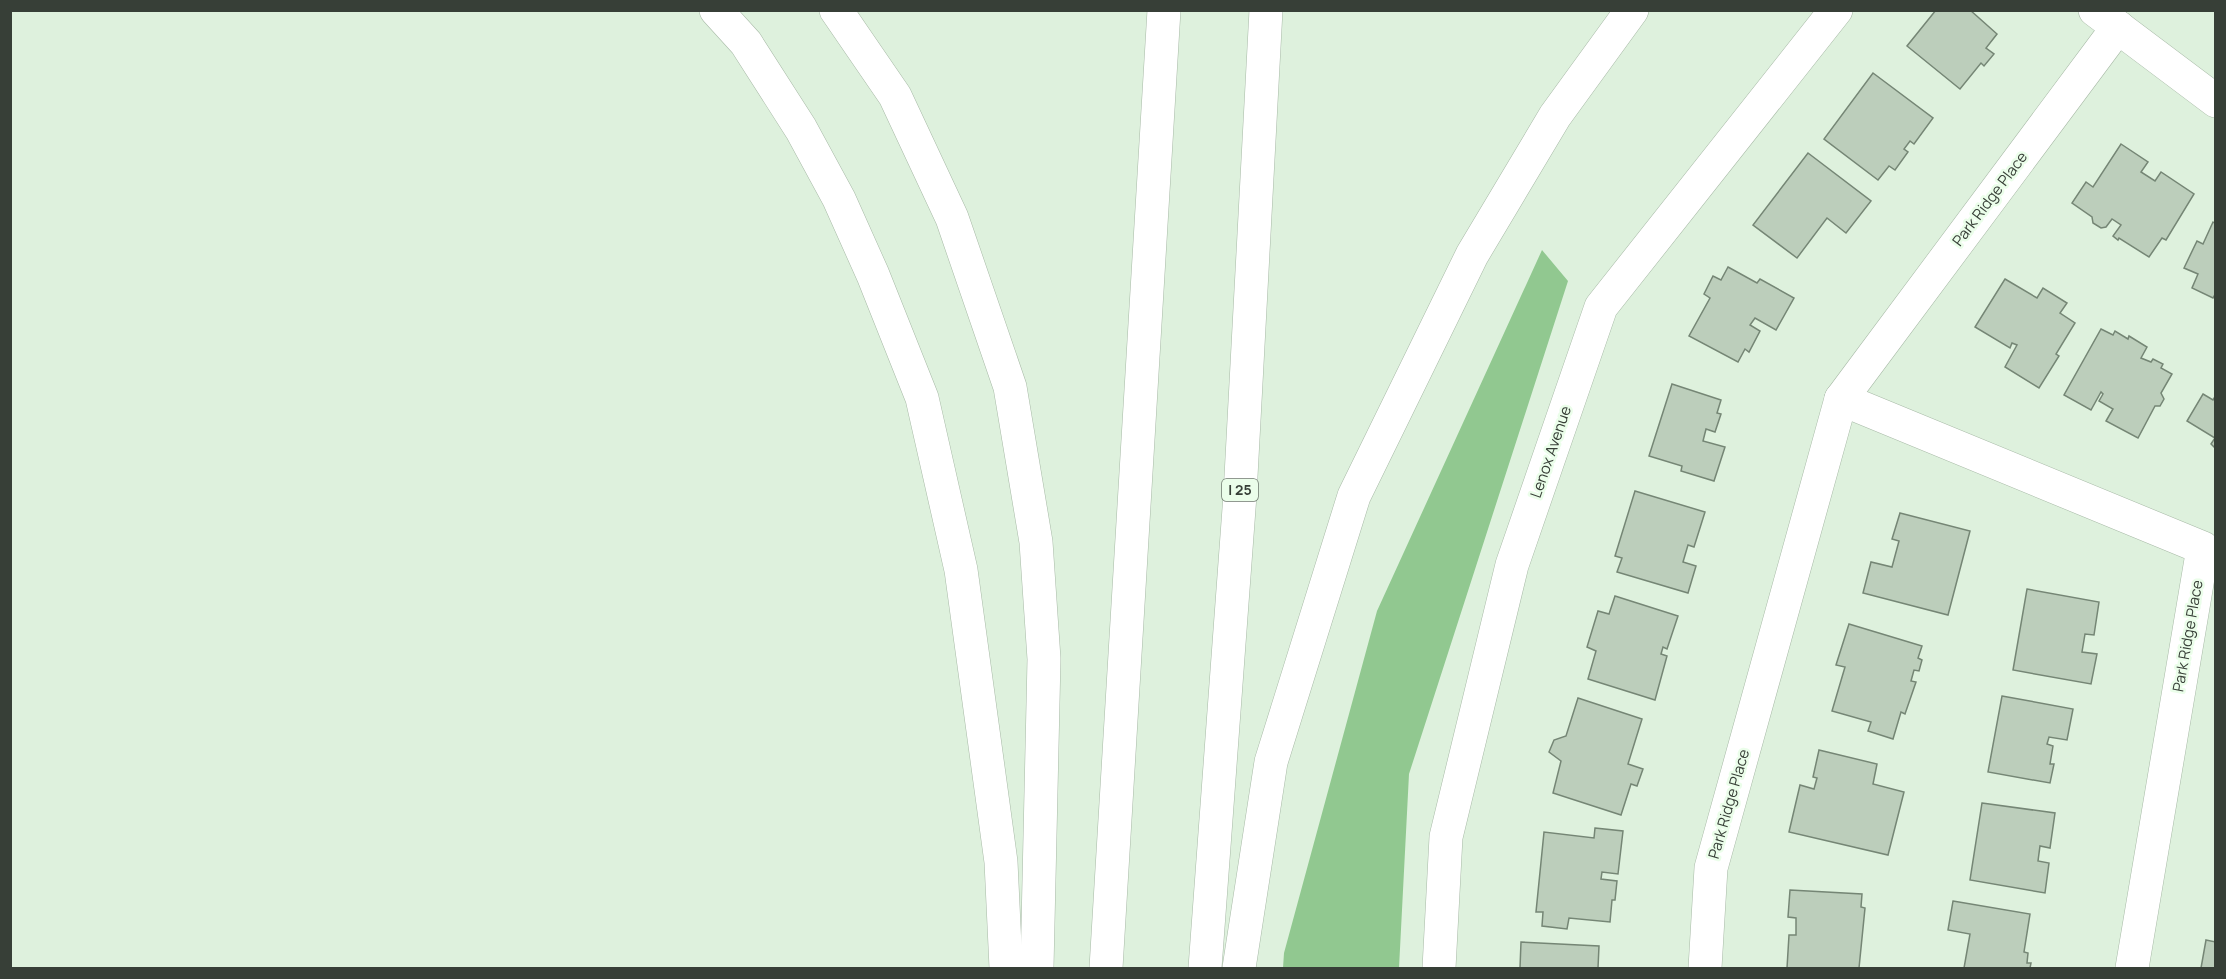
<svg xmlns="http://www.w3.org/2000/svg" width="2226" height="979" font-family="Manrope,sans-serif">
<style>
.green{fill:#91c890}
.building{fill:#bccebb;stroke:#758675;stroke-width:1.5}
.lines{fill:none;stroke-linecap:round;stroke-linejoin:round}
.minor-casing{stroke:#a7b9a6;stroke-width:34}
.motorway-casing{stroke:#a7b9a6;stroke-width:34}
.minor{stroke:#fff;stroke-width:33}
.motorway{stroke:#fff;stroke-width:33}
.labels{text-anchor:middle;stroke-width:5;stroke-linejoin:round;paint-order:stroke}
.shield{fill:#ebfeea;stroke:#6d786d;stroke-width:1.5}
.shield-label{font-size:14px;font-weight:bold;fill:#373f37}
.street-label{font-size:15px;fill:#373f37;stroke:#ebfeea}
</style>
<rect width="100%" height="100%" fill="#def1dd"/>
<path class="green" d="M1542,250L1568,281L1409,774L1399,968H1283L1284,953L1377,611Z"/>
<g class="building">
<path d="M1936,10H1970L1997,34L1986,48L1994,54L1984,66L1981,63L1960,89L1907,46Z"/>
<path d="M1873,73L1933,118L1914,144L1910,141L1904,149L1908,152L1895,170L1889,166L1878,180L1824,139Z"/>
<path d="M2121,144L2148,162L2141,172L2155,181L2161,172L2194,194L2166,240L2162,238L2149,257L2119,238L2118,240L2113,236L2121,225L2112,219L2106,227L2101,228L2093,223L2092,217L2072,203L2086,182L2093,187Z"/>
<path d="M1808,153L1871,201L1846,233L1827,218L1797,258L1753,225Z"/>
<path d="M2213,222L2216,224V293L2213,298L2192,288L2198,274L2184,268L2197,241L2203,244Z"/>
<path d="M1728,267L1757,283L1760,279L1794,298L1776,330L1755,318L1750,325L1760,331L1749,352L1745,349L1738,362L1689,336L1710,298L1704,294L1713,276L1721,280Z"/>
<path d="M2005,279L2037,298L2043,288L2067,303L2060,313L2075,323L2056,354L2059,356L2039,388L2005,367L2017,345L2012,343L2010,348L1975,327Z"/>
<path d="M2101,329L2113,335L2115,331L2128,339L2129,336L2147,347L2141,358L2151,362L2153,359L2163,364L2161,368L2172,374L2161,393L2164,399L2160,406H2155L2138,438L2106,421L2113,409L2099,401L2103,394L2101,392L2091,410L2064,395Z"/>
<path d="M1672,384L1721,400L1717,413L1721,414L1715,432L1706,429L1703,441L1725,447L1714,481L1681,471L1682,466L1649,456Z"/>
<path d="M2203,394L2213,400L2216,395V451L2215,448L2211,444L2215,438L2187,421Z"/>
<path d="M1635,491L1705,512L1694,547L1688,545L1683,562L1696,566L1688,593L1617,572L1622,558L1615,556Z"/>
<path d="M1900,513L1970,531L1948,615L1863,593L1871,562L1892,567L1899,541L1892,539Z"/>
<path d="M2027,589L2099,602L2094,635L2085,634L2082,652L2097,654L2091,684L2013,670Z"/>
<path d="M1615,596L1678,616L1667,649L1663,647L1661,654L1667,656L1655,700L1588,679L1596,651L1587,647L1598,611L1609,614Z"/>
<path d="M1849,624L1922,646L1918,658L1922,660L1919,671L1914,670L1911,681L1916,682L1905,714L1901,712L1893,739L1868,731L1871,722L1832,711L1845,667L1836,665Z"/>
<path d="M2002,696L2073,709L2067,740L2049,737L2047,744L2053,746L2050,764H2054L2050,783L1988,772Z"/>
<path d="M1578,698L1642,719L1628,764L1643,769L1637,786L1631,784L1621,815L1553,793L1561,761L1549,752L1554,740L1566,736Z"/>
<path d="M1819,750L1877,764L1873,784L1904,792L1888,855L1789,832L1800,785L1814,789L1817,778L1813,777Z"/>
<path d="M1982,803L2055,813L2050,848L2040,846L2038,861L2049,863L2045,893L1970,880Z"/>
<path d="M1595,828L1623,831L1618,874L1602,872L1601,879L1617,881L1615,900H1612L1610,922L1569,918L1567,929L1542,926L1543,912H1536L1544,832L1594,838Z"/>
<path d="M1790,890L1862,894L1861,907L1865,908L1859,968H1787L1789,935H1796V918L1788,917Z"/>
<path d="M1953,901L2030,914L2024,952L2028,953L2027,963H2031L2030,968H1964L1970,934L1948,930Z"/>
<path d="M2206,940L2216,942V968H2201Z"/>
<path d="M1521,942L1599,946L1598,968H1520Z"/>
</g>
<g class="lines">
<g class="minor-casing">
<g id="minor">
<path d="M2095,10L2216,101"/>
<path d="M1841,399L2203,548L2132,968"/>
<path d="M1439,968L1446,837L1512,565L1601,307L1836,10"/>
<path d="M1705,968L1711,868L1841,399L2118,27"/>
</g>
</g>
<g class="motorway-casing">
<g id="motorway">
<path d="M716,10L746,43L801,129L839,199L873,275L922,398L961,570L1001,862L1006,968"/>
<path d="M836,10L895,96L952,218L1010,387L1036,542L1044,659L1037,968"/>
<path d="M1106,968L1164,10"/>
<path d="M1205,968L1240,495L1266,10"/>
<path d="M1239,968L1271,762L1354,496L1472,255L1555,116L1632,10"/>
</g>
</g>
<use href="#minor" class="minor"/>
<use href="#motorway" class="motorway"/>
</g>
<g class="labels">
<rect class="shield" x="1222" y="479" width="36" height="22" rx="4.5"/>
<g class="shield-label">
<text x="1240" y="495">I 25</text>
</g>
<g class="street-label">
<text transform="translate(1990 199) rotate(-53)" y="5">Park Ridge Place</text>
<text transform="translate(1551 452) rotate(-71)" y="5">Lenox Avenue</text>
<text transform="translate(2188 636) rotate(-80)" y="5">Park Ridge Place</text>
<text transform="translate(1729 804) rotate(-74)" y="5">Park Ridge Place</text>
</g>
</g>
<rect width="2226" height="979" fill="none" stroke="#373f37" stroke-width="24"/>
</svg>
